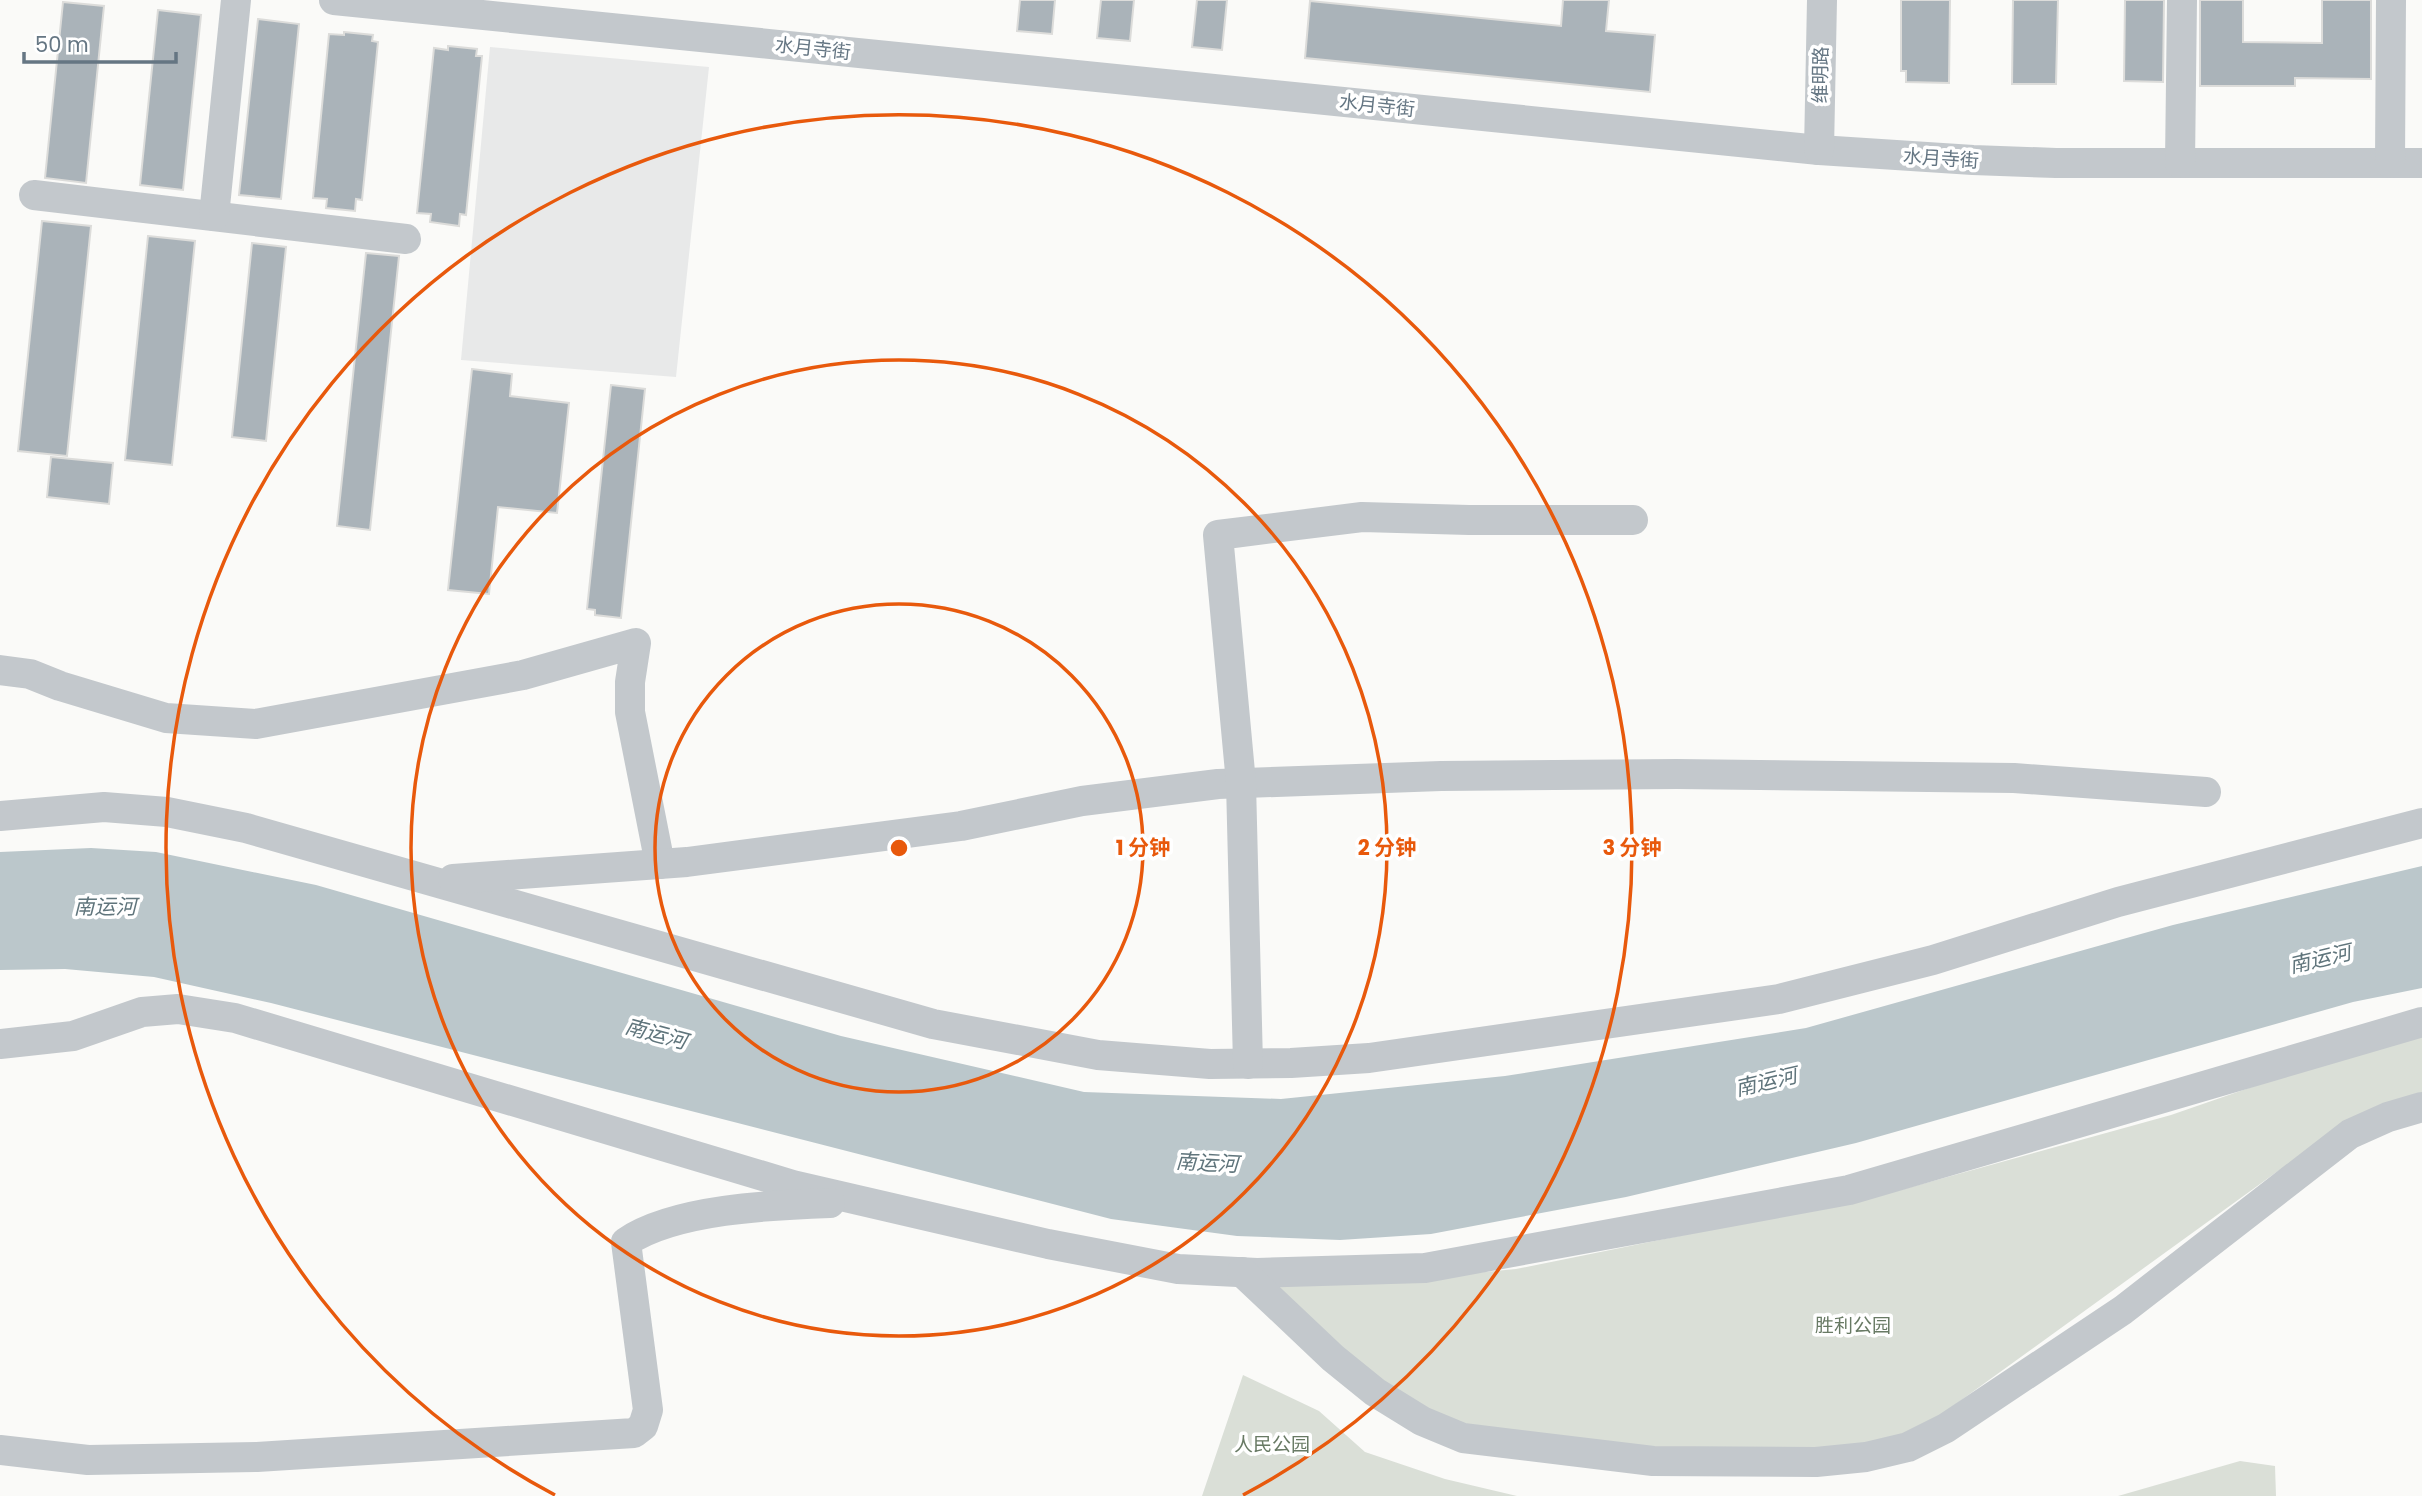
<svg xmlns="http://www.w3.org/2000/svg" width="2422" height="1496" font-family="Poppins,'Noto Sans SC',sans-serif">
<style>
.built{fill:#e8e9e9}
.green{fill:#dadfd7}
.water{fill:#bbc7cb}
.building{fill:#aab3b9;stroke:#dcdcda;stroke-width:2}
.lines{fill:none;stroke-linecap:round;stroke-linejoin:round}
.minor{stroke:#c3c8cc;stroke-width:30}
.ring{fill:none;stroke:#e8590c;stroke-width:3.5}
.labels{text-anchor:middle;stroke-width:7;stroke-linejoin:round;paint-order:stroke}
.street-label{font-size:19px;fill:#657683;stroke:#fff}
.park-label{font-size:19px;fill:#687a64;stroke:#fff}
.water-label{font-size:21px;font-style:italic;fill:#60757c;stroke:#fff}
.centre{fill:#e8590c;stroke:#fff;stroke-width:3.5}
.ring-label{font-size:21px;text-anchor:middle;font-weight:bold;fill:#e8590c;stroke:#fff;stroke-width:7;stroke-linejoin:round;paint-order:stroke}
</style>
<rect width="100%" height="100%" fill="#fafaf8"/>
<path class="built" d="M490,47L709,67L676,377L461,360Z"/>
<g class="green">
<path d="M2422,1028V1098L2278,1171L1924,1427L1884,1445L1729,1454L1544,1440L1458,1422L1413,1402L1352,1361L1277,1291L1280,1284H1358L1516,1269L1886,1194L2171,1115Z"/>
<path d="M1243,1375L1319,1411L1365,1452L1445,1479L1517,1496H1202Z"/>
<path d="M2240,1461L2275,1466L2276,1496H2118Z"/>
</g>
<path class="water" d="M91,848L156,852L316,885L841,1036L1084,1092L1281,1099L1505,1076L1806,1028L2173,925L2422,866V988L2353,1002L1856,1143L1626,1197L1431,1234L1340,1240L1237,1236L1111,1219L271,1003L154,977L65,969L0,970V852Z"/>
<g class="building">
<path d="M1020,0H1055L1052,34L1017,31Z"/>
<path d="M1101,0H1134L1130,41L1097,38Z"/>
<path d="M1197,0H1227L1222,50L1192,47Z"/>
<path d="M1563,0H1609L1606,31L1655,35L1650,92L1305,58L1310,1L1561,26Z"/>
<path d="M1901,0H1950L1949,83L1906,82V71H1901Z"/>
<path d="M2013,0H2058L2056,84H2012Z"/>
<path d="M2125,0H2164L2163,82L2124,81Z"/>
<path d="M2200,0H2243V42L2322,43V0H2371V79L2295,78V86H2200Z"/>
<path d="M63,2L104,6L86,183L45,178Z"/>
<path d="M158,10L201,15L183,190L140,185Z"/>
<path d="M258,19L299,24L281,199L239,195Z"/>
<path d="M344,32L373,35L372,41L378,42L362,200L356,199L355,211L326,208L327,199L313,198L329,34L344,35Z"/>
<path d="M448,46L477,49L476,56H482L466,215L460,214L459,226L430,222L431,214L417,213L434,48L448,50Z"/>
<path d="M42,221L91,226L67,456L18,451Z"/>
<path d="M148,236L195,241L172,465L125,460Z"/>
<path d="M252,243L286,247L266,441L232,437Z"/>
<path d="M366,253L399,256L370,530L337,526Z"/>
<path d="M472,369L512,374L510,396L569,403L557,513L498,507L489,594L448,590Z"/>
<path d="M611,385L645,389L621,618L595,615V610L587,609Z"/>
<path d="M51,457L113,463L109,504L47,497Z"/>
</g>
<g class="lines">
<g class="minor">
<path d="M334,0L1819,150L1973,160L2056,163H2422"/>
<path d="M1819,150L1822,0"/>
<path d="M2180,163L2182,0"/>
<path d="M2390,163L2391,0"/>
<path d="M34,195L406,239"/>
<path d="M214,216L236,0"/>
<path d="M0,670L30,674L60,686L166,718L256,724L523,675L636,643L630,682V712L660,864"/>
<path d="M0,816L104,807L167,812L246,828L933,1024L1098,1055L1210,1064L1291,1063L1369,1058L1779,999L1933,960L2118,902L2422,823"/>
<path d="M453,879L687,862L961,826L1082,801L1218,784L1441,776L1677,774L2014,778L2206,792"/>
<path d="M0,1044L73,1036L142,1012L178,1009L235,1018L793,1185L1048,1244L1178,1269L1257,1273L1425,1268L1849,1190L2422,1022"/>
<path d="M1248,1064L1241,783L1218,535L1362,517L1469,520H1633"/>
<path d="M1242,1272L1333,1358L1375,1392L1422,1421L1463,1438L1653,1461L1816,1462L1866,1457L1908,1447L1946,1428L2123,1310L2350,1134L2388,1117L2422,1107"/>
<path d="M0,1450L88,1460L257,1457L634,1433L643,1426L648,1410L626,1242C674,1209 772,1205 830,1203"/>
</g>
</g>
<g class="ring">
<circle cx="899" cy="848" r="244"/>
<circle cx="899" cy="848" r="488"/>
<path d="M555 1495A733 733 0 1 1 1243 1495"/>
</g>
<g class="labels">
<g class="street-label">
<text transform="translate(813 48) rotate(6)" y="7">水月寺街</text>
<text transform="translate(1820 75) rotate(-89)" y="7">维明路</text>
<text transform="translate(1377 105) rotate(6)" y="7">水月寺街</text>
<text transform="translate(1941 158) rotate(4)" y="7">水月寺街</text>
</g>
<g class="park-label">
<text x="1853" y="1332">胜利公园</text>
<text x="1272" y="1451">人民公园</text>
</g>
<g class="water-label">
<text x="105" y="914">南运河</text>
<text transform="translate(2320 959) rotate(-13)" y="7">南运河</text>
<text transform="translate(656 1034) rotate(15)" y="7">南运河</text>
<text transform="translate(1766 1082) rotate(-13)" y="7">南运河</text>
<text transform="translate(1207 1163) rotate(3)" y="7">南运河</text>
</g>
</g>
<circle cx="899" cy="848" r="10" class="centre"/>
<g class="ring-label">
<text x="1143" y="855">1 分钟</text>
<text x="1387" y="855">2 分钟</text>
<text x="1632" y="855">3 分钟</text>
</g>
<path d="M24 52v10h152v-10" fill="none" stroke="#657683" stroke-width="3.5"/>
<text x="35" y="52" font-size="21" fill="#657683" stroke="#ffffff" stroke-width="5" paint-order="stroke">50 m</text>
</svg>
